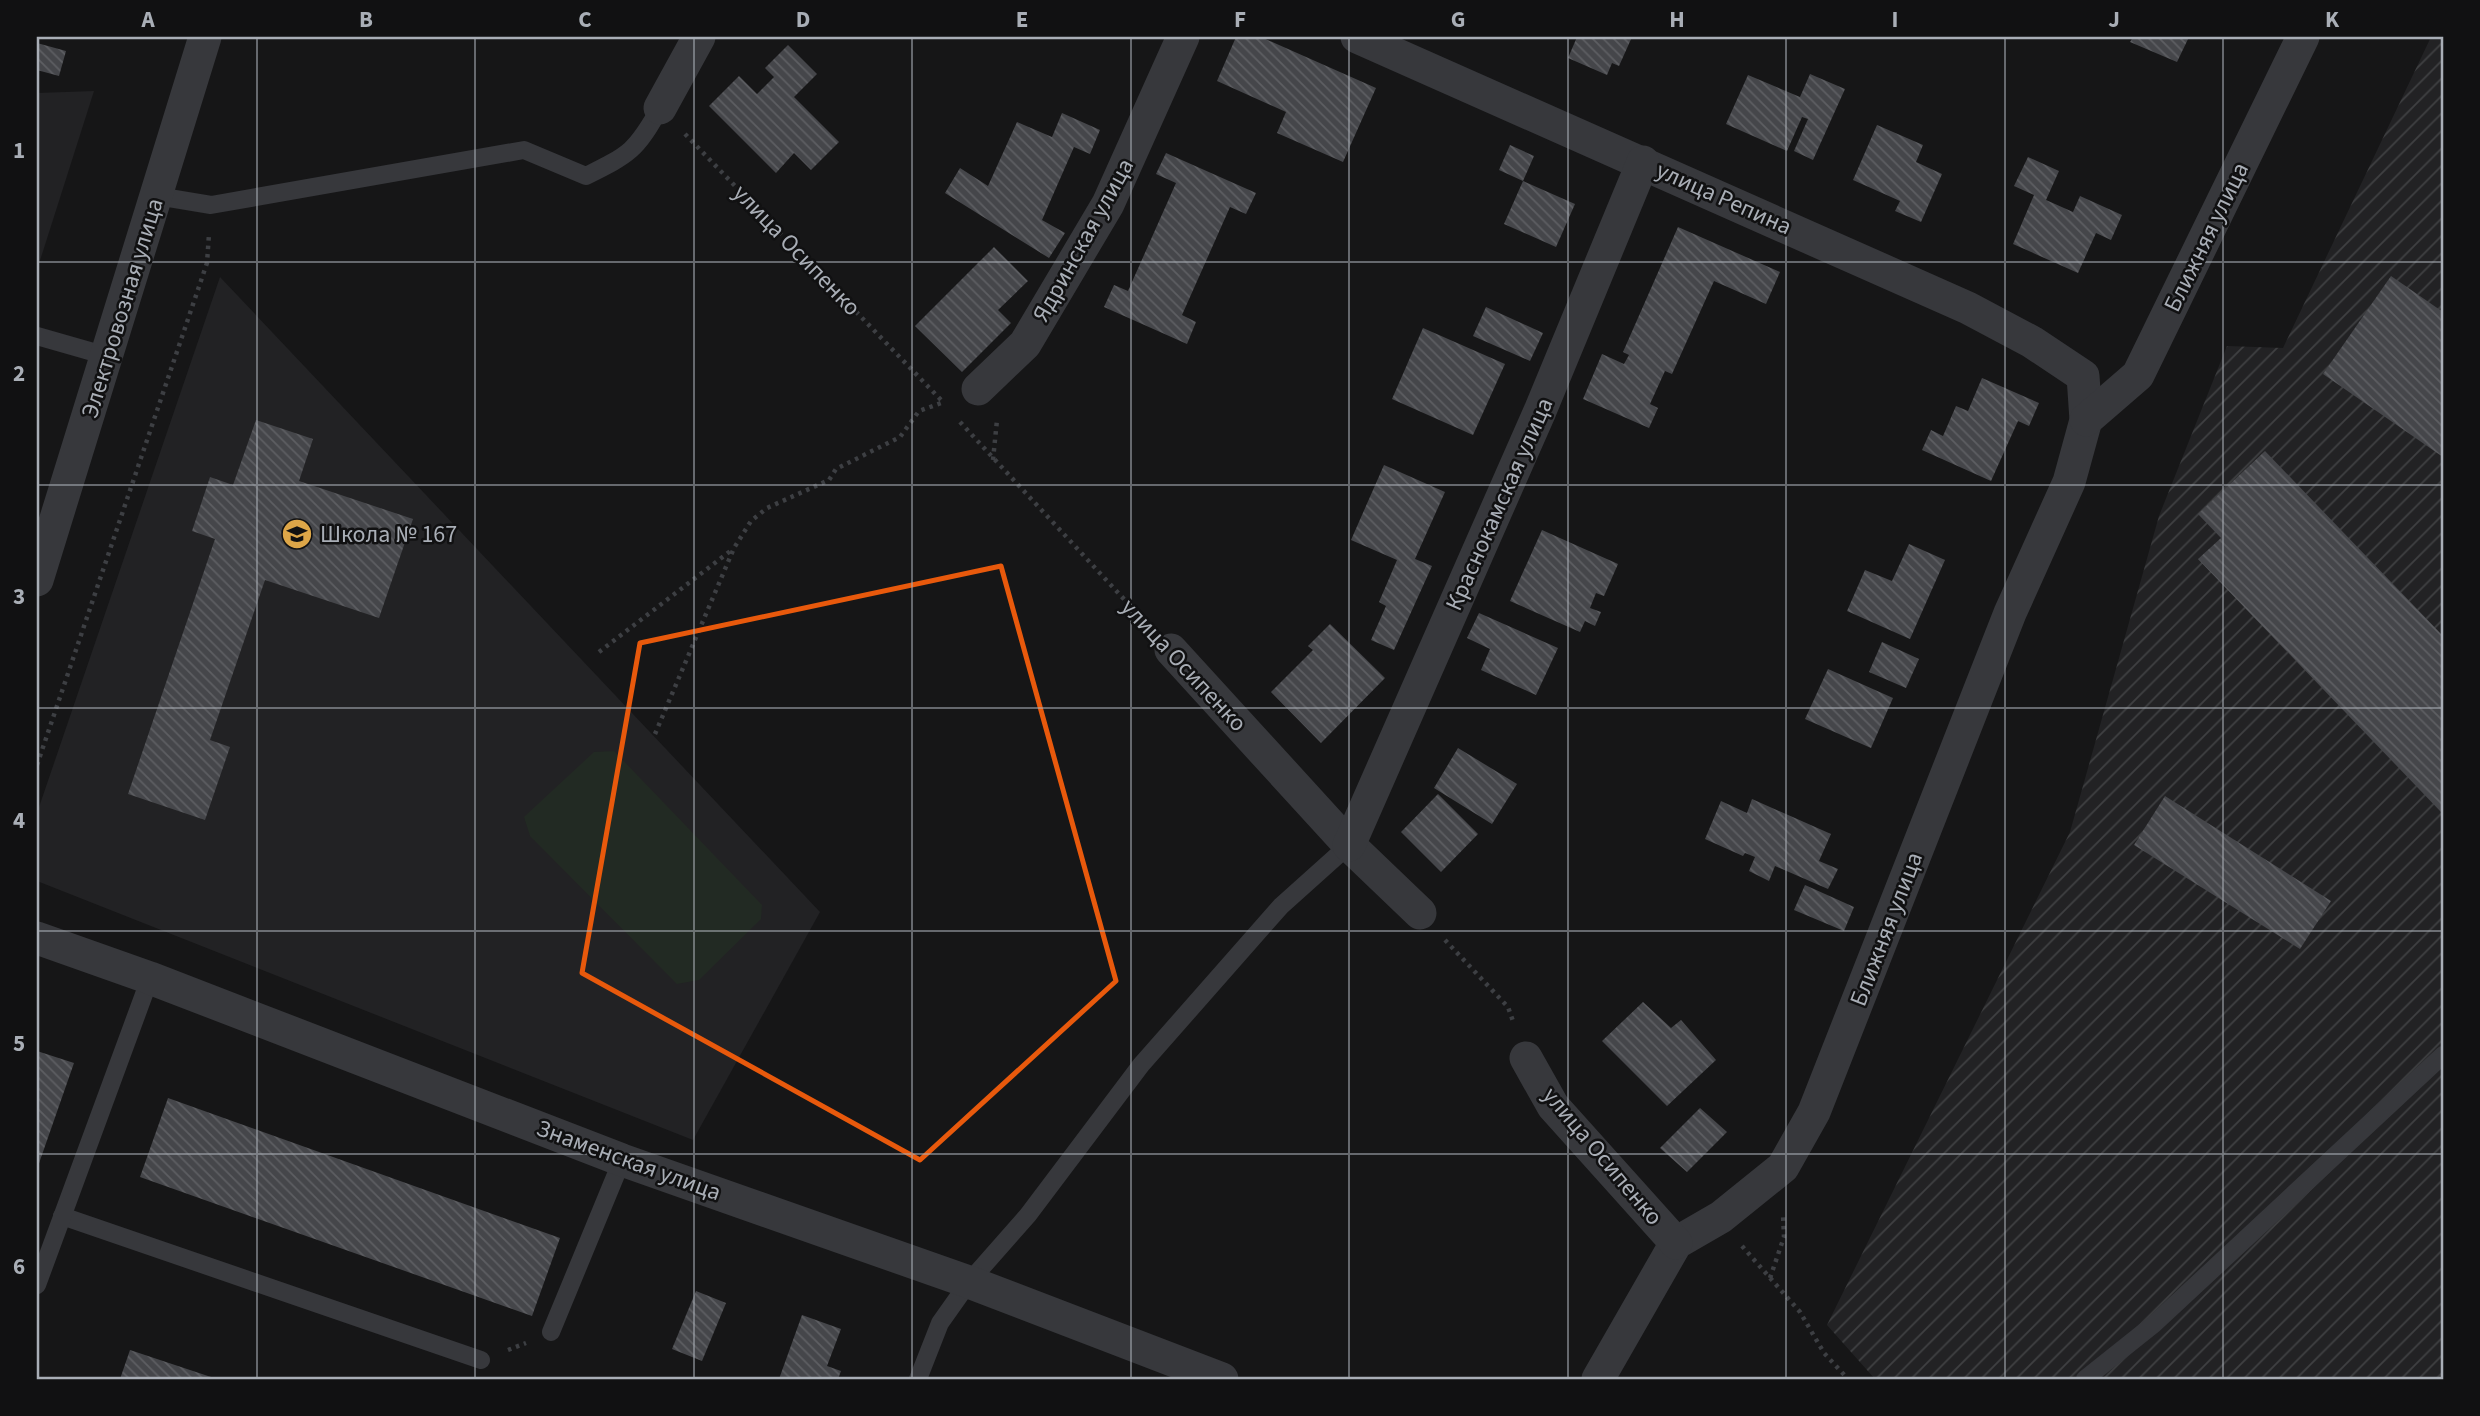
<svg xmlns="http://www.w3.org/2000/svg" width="2480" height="1416" font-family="'Source Sans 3',sans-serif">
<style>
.built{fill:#222224}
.industrial{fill:url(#industrial-furrows)}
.park{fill:#222a23}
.building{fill:url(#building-back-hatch)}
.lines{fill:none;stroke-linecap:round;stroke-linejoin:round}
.path{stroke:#3d3f43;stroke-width:4.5;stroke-dasharray:3.5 5;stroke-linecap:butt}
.lane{stroke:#37383c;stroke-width:18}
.street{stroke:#37383c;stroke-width:33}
.marked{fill:none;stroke:#e8590c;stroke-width:5;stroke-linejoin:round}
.grid{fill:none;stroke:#a9aeb6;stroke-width:2;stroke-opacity:0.55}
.labels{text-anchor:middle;stroke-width:5;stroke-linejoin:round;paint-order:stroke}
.street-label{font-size:24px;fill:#a9aeb6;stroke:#111112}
.poi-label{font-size:24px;fill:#a9aeb6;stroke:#111112;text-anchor:start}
.neatline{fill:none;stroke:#a9aeb6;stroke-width:2.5}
.grid-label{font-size:23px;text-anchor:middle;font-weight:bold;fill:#a9aeb6}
</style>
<defs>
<pattern id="industrial-furrows" width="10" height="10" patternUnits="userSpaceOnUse" patternTransform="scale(1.75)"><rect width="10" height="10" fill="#222224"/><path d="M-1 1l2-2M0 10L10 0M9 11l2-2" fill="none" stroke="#3f4042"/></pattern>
<pattern id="building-back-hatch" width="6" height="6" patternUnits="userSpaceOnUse" patternTransform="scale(1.75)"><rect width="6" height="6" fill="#45464a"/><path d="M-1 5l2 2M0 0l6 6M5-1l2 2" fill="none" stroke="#5d5e62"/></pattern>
</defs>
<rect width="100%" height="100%" fill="#161617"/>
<g class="built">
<path d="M94,91L37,270V93Z"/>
<path d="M220,277L820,912L693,1140L37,881V813Z"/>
</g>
<path class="industrial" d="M2431,37H2443V1379H1875L1827,1325L2070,832L2159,516L2227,346L2283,348Z"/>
<path class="park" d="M614,751L762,905L761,919L699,980L677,984L530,836L524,817L594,752Z"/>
<g class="building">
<path d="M1236,37H1261L1376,88L1343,162L1277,133L1286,112L1217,81Z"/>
<path d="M1577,37H1632L1619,66L1612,63L1607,75L1568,58Z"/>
<path d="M2133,37H2189L2177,62L2130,42Z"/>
<path d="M37,43L66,51L59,76L37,70Z"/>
<path d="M788,45L817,74L794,97L839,142L811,170L794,153L776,173L709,106L739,76L757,94L774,77L765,68Z"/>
<path d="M1810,74L1845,89L1813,160L1794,151L1808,119L1802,117L1787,151L1726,124L1748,75L1800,97Z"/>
<path d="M1062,113L1100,130L1090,154L1074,147L1042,220L1065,233L1049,258L945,193L960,168L988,186L1017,122L1052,137Z"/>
<path d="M1877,125L1923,145L1916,162L1942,174L1921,222L1895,211L1900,201L1853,180Z"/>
<path d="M1510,145L1534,156L1523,181L1499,170Z"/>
<path d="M1166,153L1256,193L1246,214L1230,207L1182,315L1196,322L1187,344L1104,307L1114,285L1128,291L1176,183L1156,174Z"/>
<path d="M2028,157L2059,171L2046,200L2073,212L2080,196L2122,215L2111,240L2096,233L2078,273L2013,244L2034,195L2014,186Z"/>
<path d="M1523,181L1575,204L1556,247L1504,224Z"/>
<path d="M1678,227L1780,272L1766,304L1714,281L1672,374L1665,371L1650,404L1658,408L1649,428L1583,399L1602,354L1624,364L1629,355L1623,352Z"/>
<path d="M994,247L1028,281L998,310L1011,323L962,372L915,326Z"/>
<path d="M2391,276L2443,312V457L2323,374Z"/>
<path d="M1486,307L1543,333L1530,361L1473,336Z"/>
<path d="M1423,328L1505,364L1473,435L1392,399Z"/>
<path d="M1982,378L2039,403L2029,426L2018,421L1991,481L1922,450L1931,430L1943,436L1956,406L1968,411Z"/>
<path d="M256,420L313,439L299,481L413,519L379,618L265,580L210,740L230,747L205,820L128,794L215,539L192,531L210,477L233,485Z"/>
<path d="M2265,451L2443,636V814L2198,559L2221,538L2198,514Z"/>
<path d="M1384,465L1445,492L1415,559L1432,566L1394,650L1371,640L1386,606L1379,602L1397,560L1351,540Z"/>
<path d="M1542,530L1618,564L1604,596L1596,593L1590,608L1601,612L1595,626L1585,621L1580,632L1510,601Z"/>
<path d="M1909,544L1945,560L1910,639L1847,611L1865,570L1892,581Z"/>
<path d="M1479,613L1558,648L1536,695L1481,670L1490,649L1467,638Z"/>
<path d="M1330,624L1385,678L1321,743L1271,692L1313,650L1308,646Z"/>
<path d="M1882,642L1919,659L1906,688L1869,672Z"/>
<path d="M1828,669L1893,698L1871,748L1805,719Z"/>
<path d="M1458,748L1517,784L1492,824L1434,788Z"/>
<path d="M1438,794L1478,834L1441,872L1401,832Z"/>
<path d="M2165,796L2331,901L2300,949L2134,845Z"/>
<path d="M1752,799L1831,834L1819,861L1838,869L1828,889L1775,866L1769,881L1749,871L1755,857L1745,853L1743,856L1705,839L1721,801L1747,813Z"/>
<path d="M1805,885L1854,907L1844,931L1794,910Z"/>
<path d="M1643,1002L1671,1028L1681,1020L1716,1060L1667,1106L1602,1041Z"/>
<path d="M37,1051L74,1063L37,1169Z"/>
<path d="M168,1098L560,1238L532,1316L140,1177Z"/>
<path d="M1700,1108L1727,1132L1687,1172L1660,1148Z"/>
<path d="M696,1291L726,1303L702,1361L672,1349Z"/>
<path d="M802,1315L841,1329L827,1366L841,1371L838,1379H779Z"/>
<path d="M130,1350L217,1379H120Z"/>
</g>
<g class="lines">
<g class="path">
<path d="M685,134L943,402"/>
<path d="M960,422L1147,624"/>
<path d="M993,460L997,420"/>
<path d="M599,652L733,549"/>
<path d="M655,734L734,548L751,521L767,508L829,480L836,469L900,437L919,411L944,402"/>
<path d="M37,765L207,263L209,234"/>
<path d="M1445,940L1508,1007L1514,1024"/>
<path d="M1742,1246L1800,1312L1824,1353L1848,1379"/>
<path d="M1770,1278L1784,1237L1783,1215"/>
<path d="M508,1350L526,1343"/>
</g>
<g class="lane">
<path d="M157,196L211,205L524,150L586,176C630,154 636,151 660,108"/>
<path d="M37,336L107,356"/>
<path d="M62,1216L481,1360"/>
<path d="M37,1285L150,978"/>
<path d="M551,1332L622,1160"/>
<path d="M918,1379L940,1323L969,1282L1028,1215L1141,1065L1281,906L1349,845"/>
<path d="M2085,1379L2154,1324L2443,1055"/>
</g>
<g class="street">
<path d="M1357,37L1968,308L2032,342L2083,376L2086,420L2069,482L2010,613L1814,1112L1783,1167L1721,1217L1676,1243L1598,1379"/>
<path d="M660,108L699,37"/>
<path d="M978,389L1025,344L1108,204L1183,37"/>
<path d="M2086,420L2138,375L2303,37"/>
<path d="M37,580L205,37"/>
<path d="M1171,650L1349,845L1420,913"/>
<path d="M1349,845L1540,411L1643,162"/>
<path d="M37,938L150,978L622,1160L969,1282L1222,1379"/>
<path d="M1526,1058L1553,1106L1676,1243"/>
</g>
</g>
<path class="marked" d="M1001,566L1116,981L920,1160L582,973L640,643Z"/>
<path class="grid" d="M257,37V1379M475,37V1379M694,37V1379M912,37V1379M1131,37V1379M1349,37V1379M1568,37V1379M1786,37V1379M2005,37V1379M2223,37V1379M37,262H2443M37,485H2443M37,708H2443M37,931H2443M37,1154H2443"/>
<defs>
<g id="school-disc" transform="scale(1.575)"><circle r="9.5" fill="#dda648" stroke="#111112"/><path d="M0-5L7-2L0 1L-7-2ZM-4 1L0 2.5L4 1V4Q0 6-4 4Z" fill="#111"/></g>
</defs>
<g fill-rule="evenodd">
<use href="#school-disc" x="297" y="534"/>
</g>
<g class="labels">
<g class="street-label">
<text transform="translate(1724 198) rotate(24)" y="8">улица Репина</text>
<text transform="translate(2206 237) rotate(-64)" y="8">Ближняя улица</text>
<text transform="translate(1083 240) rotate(-61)" y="8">Ядринская улица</text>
<text transform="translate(797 250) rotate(46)" y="8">улица Осипенко</text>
<text transform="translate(122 308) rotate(-73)" y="8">Электровозная улица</text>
<text transform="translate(1499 504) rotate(-66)" y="8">Краснокамская улица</text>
<text transform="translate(1184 665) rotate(47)" y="8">улица Осипенко</text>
<text transform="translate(1886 929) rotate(-69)" y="8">Ближняя улица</text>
<text transform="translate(1603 1156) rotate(50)" y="8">улица Осипенко</text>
<text transform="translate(629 1160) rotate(20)" y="8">Знаменская улица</text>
</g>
<g class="poi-label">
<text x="320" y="542">Школа № 167</text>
</g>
</g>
<rect width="2480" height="1416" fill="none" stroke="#111112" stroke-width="77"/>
<rect x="38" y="38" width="2404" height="1340" class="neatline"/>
<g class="grid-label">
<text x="148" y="27">A</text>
<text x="366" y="27">B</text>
<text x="585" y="27">C</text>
<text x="803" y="27">D</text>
<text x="1022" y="27">E</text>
<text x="1240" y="27">F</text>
<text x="1458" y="27">G</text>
<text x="1677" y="27">H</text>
<text x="1895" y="27">I</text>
<text x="2114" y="27">J</text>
<text x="2332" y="27">K</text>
<text x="19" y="158">1</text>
<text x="19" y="381">2</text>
<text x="19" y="604">3</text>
<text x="19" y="828">4</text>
<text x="19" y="1051">5</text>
<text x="19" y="1274">6</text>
</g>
</svg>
